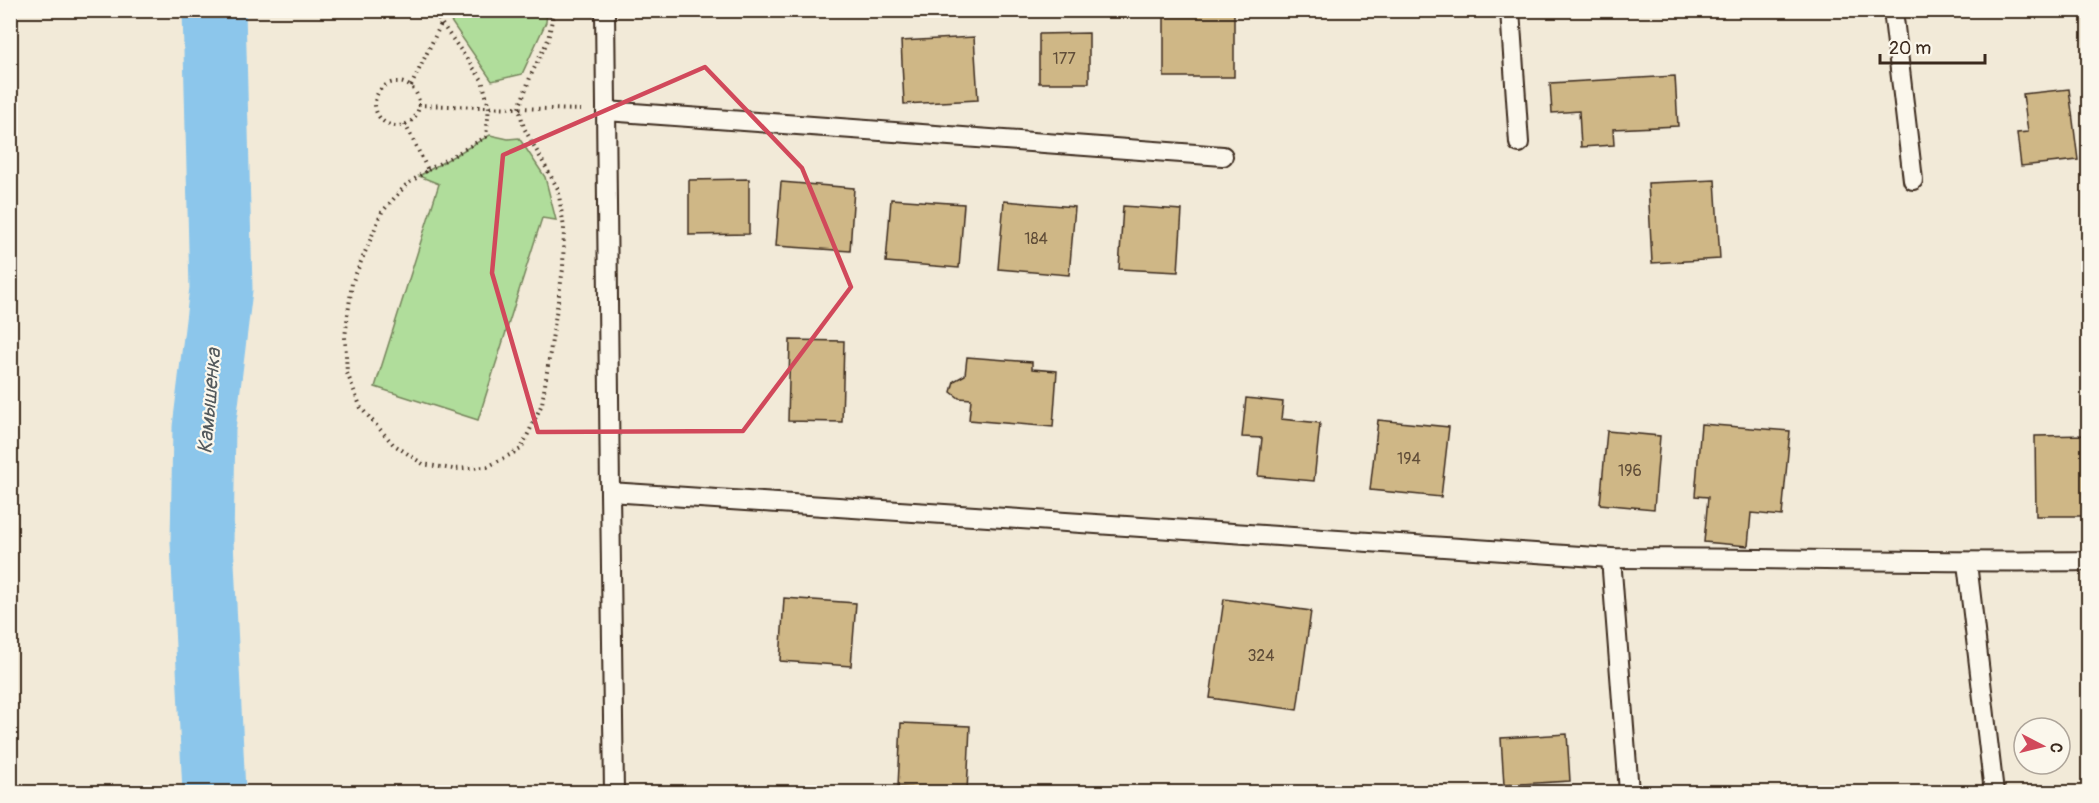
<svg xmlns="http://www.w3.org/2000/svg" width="2099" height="803" font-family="Pangolin,sans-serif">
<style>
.green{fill:#b0dd9b;stroke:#76845c;stroke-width:1.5}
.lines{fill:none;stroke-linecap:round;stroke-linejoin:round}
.river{stroke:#8cc6eb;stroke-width:63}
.building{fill:#cfb786;stroke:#3b2a1e;stroke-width:1.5}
.service-casing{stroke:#3b2a1e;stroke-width:22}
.path{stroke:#3b2a1e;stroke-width:4;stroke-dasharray:1.5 4.5;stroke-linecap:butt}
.service{stroke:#fbf7ec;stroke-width:18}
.marked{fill:none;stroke:#d1495b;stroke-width:4.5;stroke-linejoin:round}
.labels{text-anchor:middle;stroke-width:4.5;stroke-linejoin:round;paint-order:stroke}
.number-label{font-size:16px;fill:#604d38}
.water-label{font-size:21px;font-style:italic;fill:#53595c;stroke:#fbf7ec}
</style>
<rect width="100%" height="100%" fill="#f2ead8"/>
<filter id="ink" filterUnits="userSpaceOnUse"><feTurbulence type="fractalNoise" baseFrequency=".0167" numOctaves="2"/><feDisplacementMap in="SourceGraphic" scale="12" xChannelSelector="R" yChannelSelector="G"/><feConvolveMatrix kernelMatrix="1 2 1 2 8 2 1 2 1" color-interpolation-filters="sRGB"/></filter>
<g filter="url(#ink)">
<g class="green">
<path d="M471,11H547L546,22L522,74L492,81L448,17Z"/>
<path d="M490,135L508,139L519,138L545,177L556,220L542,218L478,420L375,387L439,184L419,176Z"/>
</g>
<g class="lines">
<path class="river" d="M214,10L221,289L204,428L202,542L214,792"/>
</g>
<g class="building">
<rect x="1164" y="10" width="70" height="67"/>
<path d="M1089,33V83H1039V34Z"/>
<path d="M974,37L978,100L904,104L901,41Z"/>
<path d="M1675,76L1678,126L1613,129L1614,145L1581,147L1579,111L1552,113L1550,83Z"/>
<path d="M2069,89L2078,160L2021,166L2017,133L2028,132L2023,94Z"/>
<path d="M749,179V234L689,235V180Z"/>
<path d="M1715,180L1720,259L1652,263L1648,183Z"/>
<path d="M781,182L854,188L850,251L776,246Z"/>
<path d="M891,199L964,204L959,268L886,262Z"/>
<path d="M1004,201L1075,207L1069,275L998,269Z"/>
<path d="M1123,206L1182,210L1178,272L1119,269Z"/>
<path d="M790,340L844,341L842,422L788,421Z"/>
<path d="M967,357L1032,362V369L1057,371L1053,427L969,420L971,399L959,398L951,392L954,381L965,375Z"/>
<path d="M1246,398L1283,402L1281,419L1320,423L1314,481L1258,476L1262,438L1242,437Z"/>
<path d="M1378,420L1449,427L1441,497L1370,490Z"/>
<path d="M1701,424L1790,431L1782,516L1751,513L1748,546L1704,542L1708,497L1695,496Z"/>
<path d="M1607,431L1660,436L1654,509L1600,504Z"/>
<path d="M2088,435V516H2036L2035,436Z"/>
<path d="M784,598L856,603L851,666L780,661Z"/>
<path d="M1224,599L1311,611L1297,710L1210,698Z"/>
<path d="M901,723L970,726L967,792H911V788L898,787Z"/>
<path d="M1567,734L1570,781L1504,785L1501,738Z"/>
</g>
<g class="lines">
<g class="service-casing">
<g id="service">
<path d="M605,10L610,492L1611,558C1770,558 1929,563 2088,561"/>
<path d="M1510,10L1519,143"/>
<path d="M1893,10L1913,180"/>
<path d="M606,111L1223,156"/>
<path d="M610,492L614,792"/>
<path d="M1611,558L1629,792"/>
<path d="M1967,563L1994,792"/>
</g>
</g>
<g class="path">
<circle cx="397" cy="104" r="22"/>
<path d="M411,86L441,24"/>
<path d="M418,105L581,110"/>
<path d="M405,124L428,170L406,185L382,212L352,283L345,337L347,373L361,408L393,444L423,464L453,469L487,467L521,449L542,404L563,269L564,228L558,189L524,128L519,108L531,75L548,40L554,10"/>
<path d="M428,170L486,137L489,107L482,80L432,10"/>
</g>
<use href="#service" class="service"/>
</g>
</g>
<path class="marked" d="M705,67L802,168L851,287L743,431L538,432L492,273L503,155Z"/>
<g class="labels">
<g class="number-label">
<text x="1064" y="64">177</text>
<text x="1036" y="244">184</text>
<text x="1409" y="464">194</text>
<text x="1630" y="476">196</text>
<text x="1261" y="661">324</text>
</g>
<g class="water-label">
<text transform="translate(209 401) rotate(-85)" y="7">Камышенка</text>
</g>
</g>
<rect width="2099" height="803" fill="none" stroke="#fbf7ec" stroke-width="36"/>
<rect x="18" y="18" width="2063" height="767" fill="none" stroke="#3b2a1e" stroke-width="2" filter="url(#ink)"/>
<g transform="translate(2042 746) rotate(97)"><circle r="28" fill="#fbf7ec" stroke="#aea59a" stroke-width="1.5"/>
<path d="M0-4.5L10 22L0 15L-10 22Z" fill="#d1495b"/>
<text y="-9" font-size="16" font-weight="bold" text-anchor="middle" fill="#3b2a1e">С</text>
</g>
<path d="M1880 54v9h105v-9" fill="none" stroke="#3b2a1e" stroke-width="3"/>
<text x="1889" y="54" font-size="18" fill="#3b2a1e" stroke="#fbf7ec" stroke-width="4.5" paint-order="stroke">20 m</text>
</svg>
